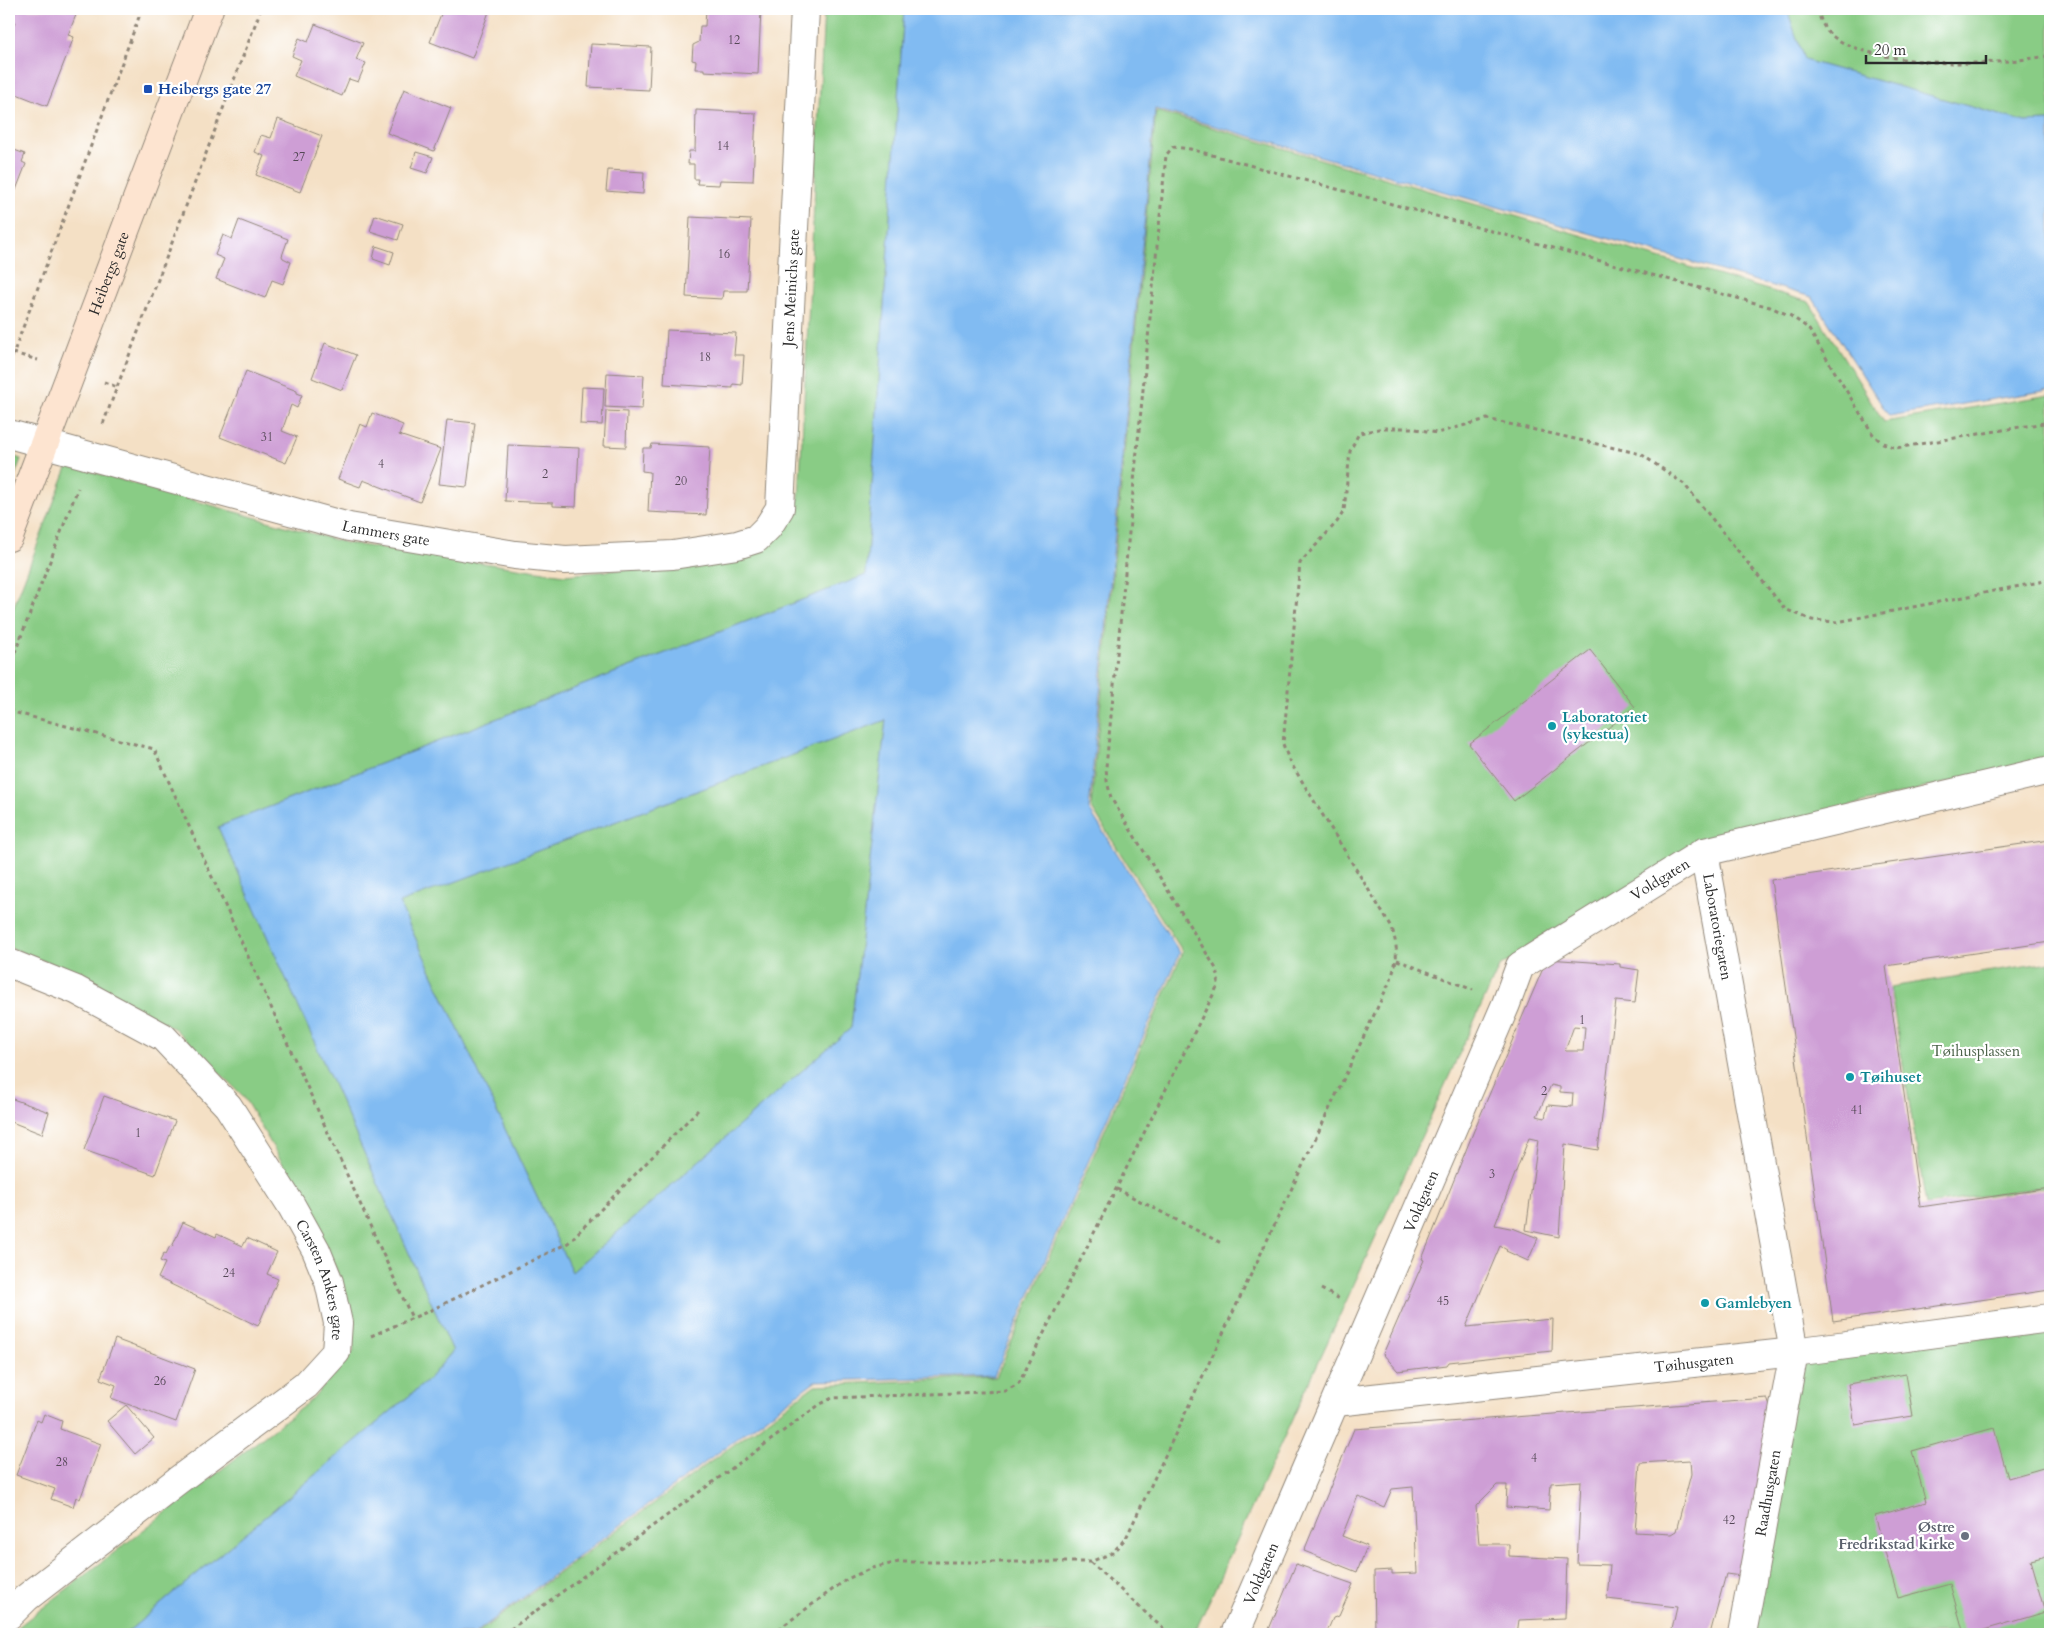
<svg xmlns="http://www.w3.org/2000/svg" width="2059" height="1643" font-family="Cardo,serif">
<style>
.green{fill:#89cc85;stroke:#5a7c58}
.water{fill:#81bbf2;stroke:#56738e;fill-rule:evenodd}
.building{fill:#ce9ed5;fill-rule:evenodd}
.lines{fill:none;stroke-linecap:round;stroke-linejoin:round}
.street-casing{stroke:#908678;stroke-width:30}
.secondary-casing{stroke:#908678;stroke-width:30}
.path{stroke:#908678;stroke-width:3;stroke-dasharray:4 4;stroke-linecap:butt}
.street{stroke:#fff;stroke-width:28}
.secondary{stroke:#fde4d0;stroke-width:28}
.transit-dot{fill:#1a4fb4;stroke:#fff;stroke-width:2}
.culture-dot{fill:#0f9aa8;stroke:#fff;stroke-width:2}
.worship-dot{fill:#6b7280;stroke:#fff;stroke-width:2}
.labels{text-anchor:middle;stroke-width:4.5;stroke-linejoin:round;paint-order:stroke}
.number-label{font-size:12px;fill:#544856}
.transit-label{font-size:15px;font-weight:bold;fill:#164399;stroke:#fff;text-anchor:start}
.street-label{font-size:15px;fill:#2b2b2b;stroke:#fff}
.culture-label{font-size:15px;font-weight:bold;fill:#0d838f;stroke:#fff;text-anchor:start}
.park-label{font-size:15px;fill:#4c634a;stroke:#fff}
.worship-label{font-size:15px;font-weight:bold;fill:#5b616d;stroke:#fff;text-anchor:end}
</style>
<rect width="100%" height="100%" fill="#fff"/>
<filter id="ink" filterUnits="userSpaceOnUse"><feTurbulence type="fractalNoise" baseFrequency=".02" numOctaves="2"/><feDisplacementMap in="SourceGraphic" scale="10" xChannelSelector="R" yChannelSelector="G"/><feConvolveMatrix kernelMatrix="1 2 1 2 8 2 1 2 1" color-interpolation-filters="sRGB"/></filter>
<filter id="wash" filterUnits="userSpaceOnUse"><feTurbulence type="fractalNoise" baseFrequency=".0096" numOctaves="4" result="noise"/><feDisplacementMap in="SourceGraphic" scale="20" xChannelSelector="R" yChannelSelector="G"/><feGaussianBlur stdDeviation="1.12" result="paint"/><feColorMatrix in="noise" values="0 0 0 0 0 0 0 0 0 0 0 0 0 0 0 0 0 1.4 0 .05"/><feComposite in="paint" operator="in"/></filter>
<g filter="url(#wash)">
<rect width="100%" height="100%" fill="#f4e0c5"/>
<g class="green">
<path d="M824,9H904L866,575L218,827L453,1351L427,1381L125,1634H15L18,1627L310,1401L354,1351L343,1285L306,1203L243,1096L175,1029L84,977L9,947V619L68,465L346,543L565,575L713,561L762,550L783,533L799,498Z"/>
<path d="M1787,9H2050V121L2025,122L1804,60Z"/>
<path d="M1156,111L1809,302L1884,422L2050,395V757L1705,842L1499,967L1194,1634H476L815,1385L996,1377L1183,952L1091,807Z"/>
<path d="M9,455L21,459L9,491Z"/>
<path d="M886,720L851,1028L572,1272L399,903Z"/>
<path d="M2050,962V1186L1926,1204L1890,987Z"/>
<path d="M2050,1328V1634H1752L1797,1361Z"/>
</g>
<path class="water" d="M904,9H1787L1804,60L2025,122L2050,121V390L1889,416L1812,297L1155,109L1089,809L1180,953L994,1376L815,1381L474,1634H125L427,1381L453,1351L218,827L866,575ZM886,720L851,1028L572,1272L399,903Z"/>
<g id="blocks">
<g class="building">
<path d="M9,9L78,10L68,35L74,37L47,106L9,91V39L15,22L9,20Z"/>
<path d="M443,9H490L472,58L430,42Z"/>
<path d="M706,9H761L758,74L704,71V69H695L696,61L692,60L693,45L699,42L700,26H705Z"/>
<path d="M315,24L363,43L356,60L366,63L358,82L349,79L342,96L294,76L301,60L292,56L299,38L308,42Z"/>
<path d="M591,44L651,47L649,90L588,87Z"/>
<path d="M404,89L451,108L434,151L387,133Z"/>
<path d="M696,110L756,113L753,181L720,180L719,185L697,184L698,179H694V164H688L689,151H695Z"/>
<path d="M278,119L322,136L300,192L256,175L264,156L255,152L261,135L271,138Z"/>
<path d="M9,148L25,154L22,162L26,164L9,208Z"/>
<path d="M416,152L433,157L427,173L411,168Z"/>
<path d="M608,170L644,172L643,194L606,191Z"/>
<path d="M375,215L403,224L398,240L370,231Z"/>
<path d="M690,217L751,220L747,291H723L722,299L686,297Z"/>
<path d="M239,220L288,239L282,256L283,258L291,262L283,284L272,280L265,298L216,279L224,259L215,255L223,235L232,239Z"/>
<path d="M376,246L394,252L390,265L373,259Z"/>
<path d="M9,329L12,330L9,341Z"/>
<path d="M667,330L736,333L734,355H744L742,385L733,384V388L664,384Z"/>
<path d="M325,343L356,355L342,390L312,378Z"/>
<path d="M246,371L297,391V393L302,395L297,408L291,405L282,431L297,437L286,463L220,437Z"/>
<path d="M607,373L644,375L642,409L605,407Z"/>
<path d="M582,387L604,388L602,425L580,424Z"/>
<path d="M606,411L627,412L626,447L604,446Z"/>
<path d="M372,413L403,425L399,435L441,449L420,502L363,480L360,487L338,479L360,424L367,427Z"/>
<path d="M447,420L475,423L467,487L439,484Z"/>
<path d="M652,444L710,447L706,515L648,512L650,472L642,471L643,448H651Z"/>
<path d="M508,445L579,448L576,507L553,506V503L505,501Z"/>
<path d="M1590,650L1635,707L1514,801L1469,744Z"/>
<path d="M2050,840V942L1886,966L1920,1207L2050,1188V1290L1833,1321L1771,880Z"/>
<path d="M1547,959L1620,964V967L1639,970L1635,1003L1616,1001L1598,1150L1565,1144L1559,1237L1526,1230L1538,1140L1529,1138L1495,1225L1515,1229L1538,1238L1528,1261L1506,1251L1507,1250L1500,1246L1466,1327L1553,1319L1552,1351L1449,1362L1447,1365L1398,1371L1383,1354L1424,1260L1422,1259L1475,1128ZM1574,1026L1585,1027L1583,1051H1565ZM1551,1085L1560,1087V1092L1573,1093L1572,1107L1548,1105L1545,1118L1537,1116Z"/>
<path d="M104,1096L175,1121L155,1175L84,1150Z"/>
<path d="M10,1098L49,1112L42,1134L9,1121Z"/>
<path d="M183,1222L216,1237L217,1234L243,1246L247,1238L277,1252L267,1274L278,1279L258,1326L158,1278L165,1263L160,1261L164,1253L166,1254L170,1246L172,1247Z"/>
<path d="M115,1339L195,1369L176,1422L111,1398L116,1385L100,1379Z"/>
<path d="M1906,1374L1913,1416L1855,1425L1848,1384Z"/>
<path d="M1767,1398L1773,1415L1741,1576L1726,1574L1710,1634H1671L1677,1607L1607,1599L1610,1565L1577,1564L1581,1481L1551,1483L1549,1510L1506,1507L1507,1485H1497L1476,1506L1479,1544H1509V1556L1567,1559L1565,1618L1519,1620L1517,1634H1393V1631L1375,1632L1374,1571L1392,1570V1574L1417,1573L1413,1487L1392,1489L1384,1507L1358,1496L1342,1536L1367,1546L1357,1572L1304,1551L1354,1429ZM1690,1460L1691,1474L1676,1531L1671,1534L1635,1532L1640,1463Z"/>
<path d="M126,1405L154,1438L135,1454L107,1421Z"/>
<path d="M44,1414L62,1421L60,1429L101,1444L80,1499L76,1497L73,1507L51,1499L55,1489L16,1475L37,1420L41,1422Z"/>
<path d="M1994,1428L2008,1478L2050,1466V1555L2031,1560L2046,1612L1970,1634H1964L1950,1584L1898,1598L1875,1516L1926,1502L1912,1451Z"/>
<path d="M1296,1564L1353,1584L1339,1616L1333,1618L1326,1634H1267Z"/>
</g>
</g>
</g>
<g filter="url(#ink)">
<use href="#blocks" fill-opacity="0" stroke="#908678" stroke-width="1"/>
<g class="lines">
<g class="street-casing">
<g id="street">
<path id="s1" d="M9,434L349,527L515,555L565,560L673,555L737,545L756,539L768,527L780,508L805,9"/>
<path id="s2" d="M1704,852L1794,1352L1742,1634"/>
<path id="s3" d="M9,963L76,990L163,1037L228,1106L291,1205L316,1250L329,1282L338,1323L336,1352L306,1385L177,1481L26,1598L9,1615"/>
<path id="s4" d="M1336,1402L1794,1352L2050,1318"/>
<path id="s5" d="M1235,1634L1506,1004L1520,966L1704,852L2050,770"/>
</g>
</g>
<g class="secondary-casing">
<g id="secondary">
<path id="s6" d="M9,537L209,9"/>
</g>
</g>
<g class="path">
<path d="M1818,9C1819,17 1823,27 1829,33C1854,57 1925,63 1958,63C1989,64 2020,60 2050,56"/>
<path d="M13,353L38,360"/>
<path d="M9,365L142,9"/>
<path d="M104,382L117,387"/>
<path d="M103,424L261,9"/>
<path d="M9,668L78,488"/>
<path d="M9,711L154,749L412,1318"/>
<path d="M1397,960L1473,990"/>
<path d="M1117,1189L1223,1244"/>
<path d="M1321,1289L1340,1299"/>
<path d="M371,1336L429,1311L568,1243L698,1110"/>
<path d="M1090,1562L1169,1634"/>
<path d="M504,1634L819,1405L832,1398L1006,1391L1019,1383L1217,987L1219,977L1215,967L1111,798L1107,781L1106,767L1166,155L1173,147L1190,149L1770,307L1791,316L1808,328L1874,436L1883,443L1896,448L2050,422"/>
<path d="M772,1634L847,1579L872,1568L899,1562H1090L1112,1553L1126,1538L1391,979C1398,957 1398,949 1392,928L1289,760L1283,744L1300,563L1337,522L1344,511L1350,451L1359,433L1384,428H1411L1437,433L1487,419L1641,454L1684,484L1785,609L1812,620L1837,622L2050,580"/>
</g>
<use href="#street" class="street"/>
<use href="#secondary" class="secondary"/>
</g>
</g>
<rect class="transit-dot" x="143" y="84" width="10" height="10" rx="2.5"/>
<g class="culture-dot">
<circle cx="1552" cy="726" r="5"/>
<circle cx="1850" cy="1077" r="5"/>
<circle cx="1705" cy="1303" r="5"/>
</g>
<circle class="worship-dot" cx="1965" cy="1536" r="5"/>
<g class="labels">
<g class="number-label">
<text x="734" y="44">12</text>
<text x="723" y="150">14</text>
<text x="299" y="161">27</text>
<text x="724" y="258">16</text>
<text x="705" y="361">18</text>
<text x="267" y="441">31</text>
<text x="381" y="468">4</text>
<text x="545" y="478">2</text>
<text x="681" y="485">20</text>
<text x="1582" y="1024">1</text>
<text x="1544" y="1095">2</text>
<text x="1857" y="1114">41</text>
<text x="138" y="1137">1</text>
<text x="1492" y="1178">3</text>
<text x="229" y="1277">24</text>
<text x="1443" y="1305">45</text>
<text x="160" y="1385">26</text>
<text x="1534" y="1462">4</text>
<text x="62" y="1466">28</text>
<text x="1729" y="1524">42</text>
</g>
<g class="transit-label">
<text x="158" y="94">Heibergs gate 27</text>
</g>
<g class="street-label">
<text dy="5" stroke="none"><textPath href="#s6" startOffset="282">Heibergs gate</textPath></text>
<text dy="5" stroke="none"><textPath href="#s1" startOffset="1024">Jens Meinichs gate</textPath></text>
<text dy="5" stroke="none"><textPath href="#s1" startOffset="390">Lammers gate</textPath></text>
<text dy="5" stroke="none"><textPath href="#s5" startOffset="891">Voldgaten</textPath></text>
<text dy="5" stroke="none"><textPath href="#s2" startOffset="76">Laboratoriegaten</textPath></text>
<text dy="5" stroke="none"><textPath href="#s5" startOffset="471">Voldgaten</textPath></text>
<text dy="5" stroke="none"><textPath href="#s3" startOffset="465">Carsten Ankers gate</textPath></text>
<text dy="5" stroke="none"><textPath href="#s4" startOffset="360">Tøihusgaten</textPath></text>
<text transform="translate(1768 1493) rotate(-80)" y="5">Raadhusgaten</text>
<text dy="5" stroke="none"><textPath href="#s5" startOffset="66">Voldgaten</textPath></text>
</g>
<g class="culture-label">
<text x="1562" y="722">Laboratoriet<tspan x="1562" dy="17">(sykestua)</tspan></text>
<text x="1860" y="1082">Tøihuset</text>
<text x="1715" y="1308">Gamlebyen</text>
</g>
<g class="park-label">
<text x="1976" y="1056">Tøihusplassen</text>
</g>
<g class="worship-label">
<text x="1955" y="1532">Østre<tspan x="1955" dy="17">Fredrikstad kirke</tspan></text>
</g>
</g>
<rect width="2059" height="1643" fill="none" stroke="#fff" stroke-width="30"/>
<path d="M1866 55v8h120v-8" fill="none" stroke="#2b2b2b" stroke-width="2.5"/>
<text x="1874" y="55" font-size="15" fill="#2b2b2b" stroke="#ffffff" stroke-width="4" paint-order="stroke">20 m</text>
</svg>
